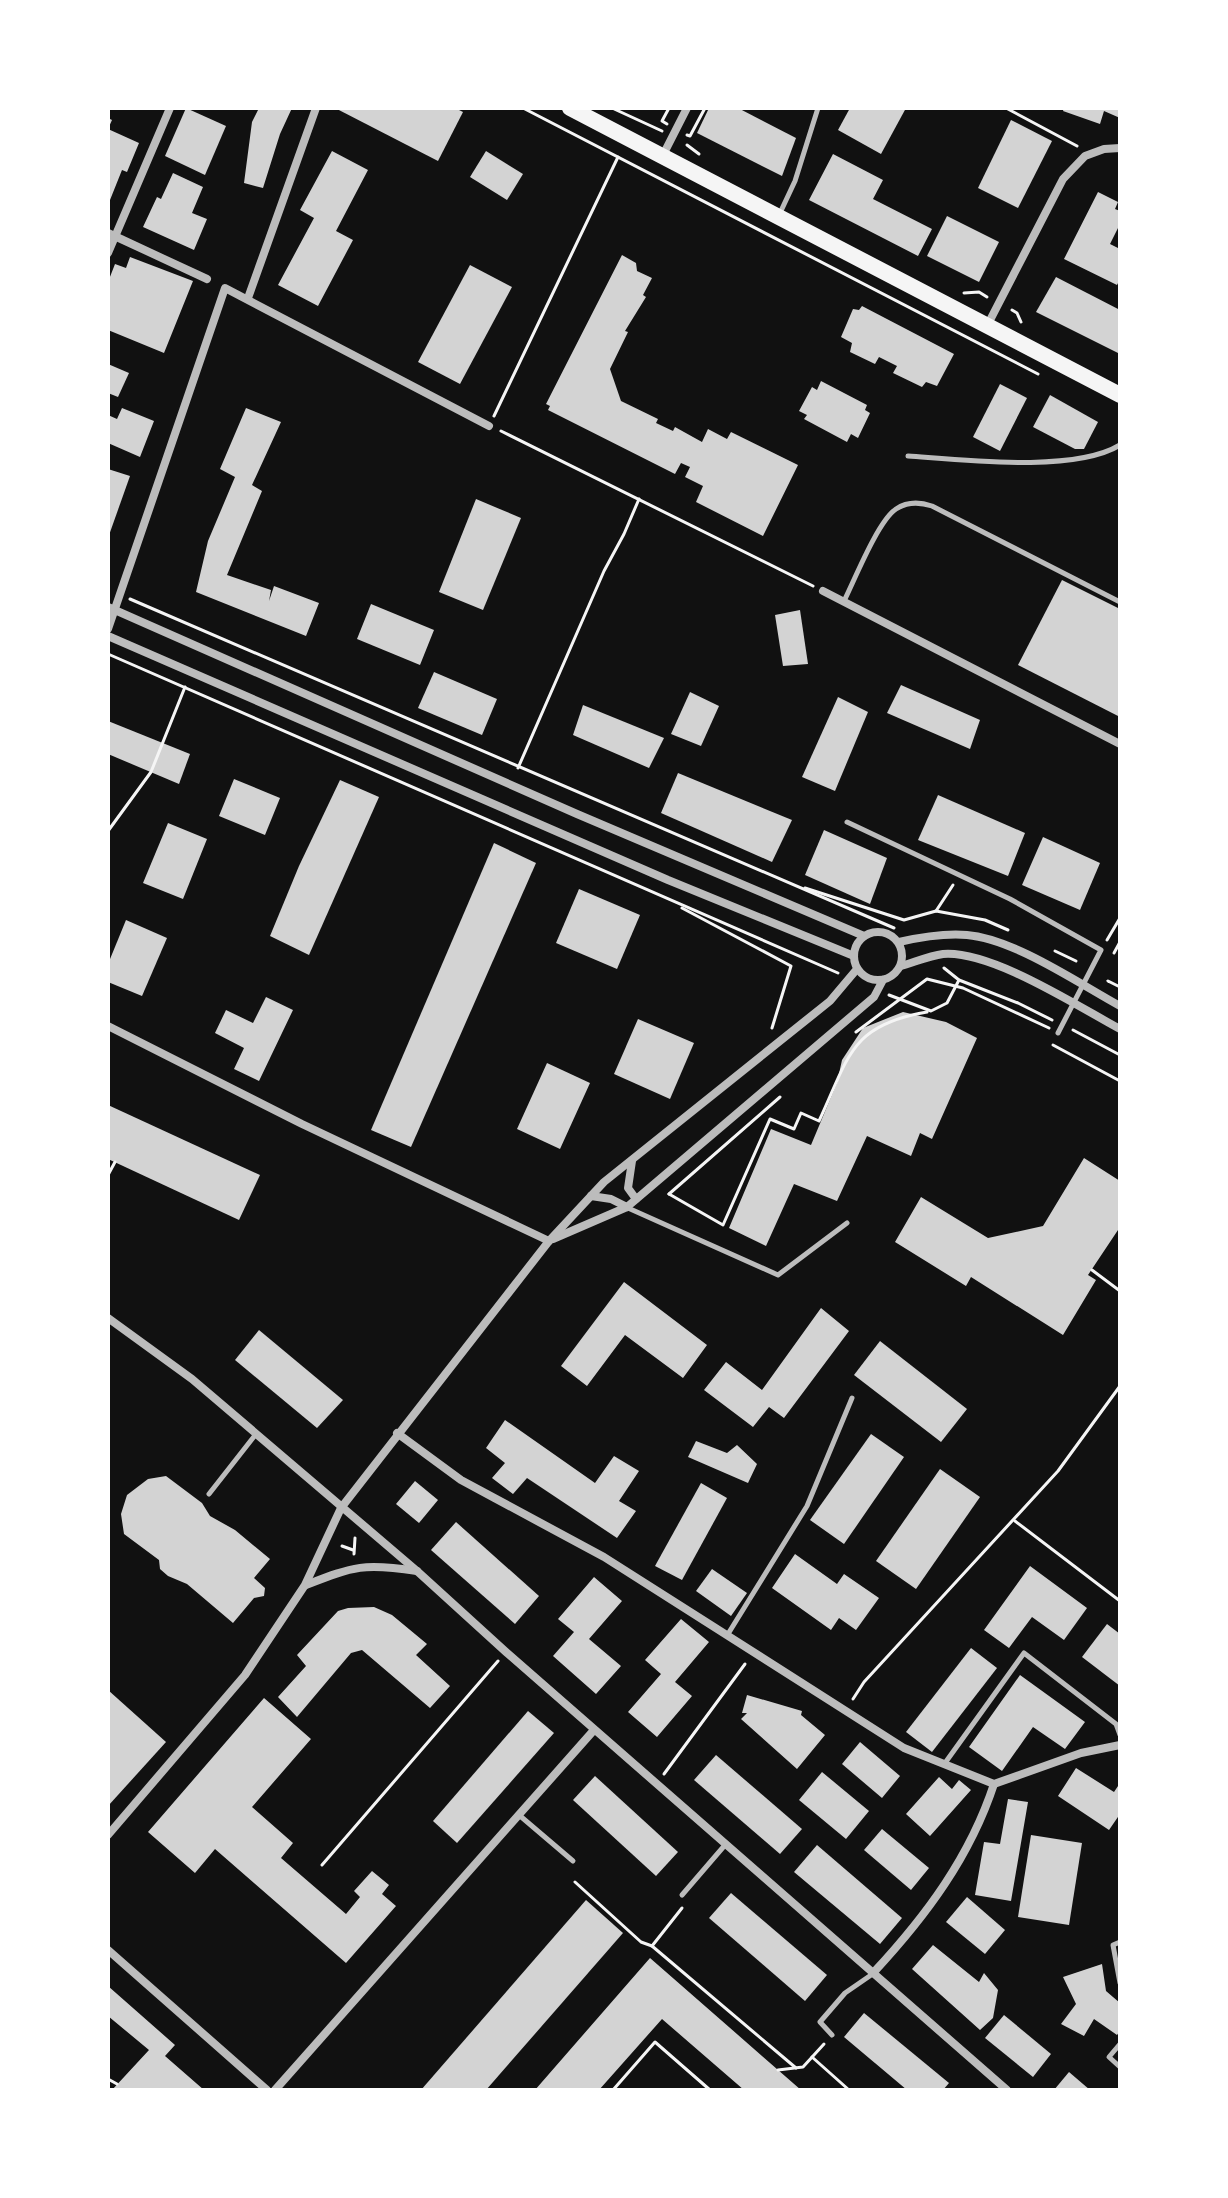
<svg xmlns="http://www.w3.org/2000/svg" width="1228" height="2198" font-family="Ubuntu,sans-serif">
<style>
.building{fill:#d3d3d3}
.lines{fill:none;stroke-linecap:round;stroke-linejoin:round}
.path{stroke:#f5f5f5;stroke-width:3}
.service{stroke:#bcbcbc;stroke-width:5}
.minor{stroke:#bcbcbc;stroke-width:8}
.primary{stroke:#f5f5f5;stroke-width:16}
</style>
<rect width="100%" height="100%" fill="#111"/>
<g class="building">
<path d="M186,108L226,126L205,175L165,156Z"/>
<path d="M259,108H292L280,134L263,188L244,183L252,122Z"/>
<path d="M335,108H455L463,112L438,161Z"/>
<path d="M709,108H738L796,138L782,176L697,133Z"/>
<path d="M850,108H906L881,154L838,130Z"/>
<path d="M1064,108H1120V118L1104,111L1100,124L1063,111Z"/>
<path d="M108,118L112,120L108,129L139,143L127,172L122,170L108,205Z"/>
<path d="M1011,120L1052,141L1018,208L978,188Z"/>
<path d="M332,151L368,170L336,231L353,240L318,306L278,285L314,218L300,210Z"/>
<path d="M486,151L523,174L507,200L470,177Z"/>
<path d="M833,154L883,180L873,199L932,229L918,256L809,200Z"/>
<path d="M173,173L203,187L192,213L207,219L194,250L143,227L157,197L161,199Z"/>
<path d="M1098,192L1118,202L1115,209L1120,211V224L1110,244L1120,249V279L1117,285L1064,259Z"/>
<path d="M947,216L999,242L979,282L927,256Z"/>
<path d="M622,255L636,263L637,271L652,278L643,295L646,297L625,331L628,332L610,369L621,401L658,419L656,423L673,431L675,427L702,442L708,429L727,439L731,432L798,465L763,536L696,502L703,486L685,477L690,467L681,463L675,474L548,410L550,406L546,404Z"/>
<path d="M130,257L193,281L164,353L108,330V282L115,264L126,268Z"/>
<path d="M470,265L512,287L460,384L418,362Z"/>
<path d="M1056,277L1120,310V354L1036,312Z"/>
<path d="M862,306L954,354L937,386L926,382L922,387L893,373L897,366L879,357L875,364L850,352L852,343L841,337L853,309L859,310Z"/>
<path d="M108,364L129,373L118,397L108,393Z"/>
<path d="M821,381L867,405L865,410L870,413L858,438L851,434L847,442L804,419L807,415L799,411L812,387L817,390Z"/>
<path d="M1000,384L1027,398L1000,451L973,437Z"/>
<path d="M1050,395L1098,422L1084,449H1075L1033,427Z"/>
<path d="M122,408L154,421L140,457L108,443V415L117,419Z"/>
<path d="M246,408L281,422L252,485L262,491L227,575L271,590L269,601L274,586L319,603L306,636L196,592L208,541L235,477L220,469Z"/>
<path d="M108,469L130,476L108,538Z"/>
<path d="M476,499L521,518L483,610L439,592Z"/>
<path d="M1062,580L1120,609V717L1018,665Z"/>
<path d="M371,604L434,630L420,665L357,639Z"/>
<path d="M800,610L808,664L783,666L775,615Z"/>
<path d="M434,672L497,699L482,735L418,708Z"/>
<path d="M901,685L980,720L970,749L887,713Z"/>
<path d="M690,692L719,706L701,746L671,734Z"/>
<path d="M838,697L868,712L835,791L802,777Z"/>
<path d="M583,705L664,738L649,768L573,735Z"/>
<path d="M108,721L190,754L179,784L108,754Z"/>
<path d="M678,773L792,820L772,862L661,813Z"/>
<path d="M234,779L280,798L265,835L219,816Z"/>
<path d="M340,780L379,797L309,955L270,936L299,866Z"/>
<path d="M938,795L1025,833L1008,876L918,840Z"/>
<path d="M168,823L207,839L183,899L143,883Z"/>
<path d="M824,830L887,858L870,904L805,875Z"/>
<path d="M1043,837L1100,863L1080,910L1022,885Z"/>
<path d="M494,843L536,863L411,1147L371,1130Z"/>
<path d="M579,889L640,915L617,969L556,943Z"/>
<path d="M126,920L167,938L142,996L108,982V964Z"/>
<path d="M266,997L293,1010L259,1081L234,1069L244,1048L215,1033L226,1010L253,1023Z"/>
<path d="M903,1012L946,1022L977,1038L932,1139L920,1133L911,1156L867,1136L837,1201L794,1184L766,1246L729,1228L771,1129L811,1145L837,1083L842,1060L863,1028Z"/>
<path d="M638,1019L694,1043L670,1099L614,1074Z"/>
<path d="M547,1063L590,1083L560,1149L517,1129Z"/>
<path d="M108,1105L260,1175L239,1220L108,1159Z"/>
<path d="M1084,1158L1120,1181V1227L1088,1275L1096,1280L1063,1335L971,1277L966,1286L895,1242L921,1197L988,1238L1043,1226Z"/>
<path d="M624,1282L707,1345L683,1378L625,1335L587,1386L561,1366Z"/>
<path d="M821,1308L849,1331L784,1418L769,1407L753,1427L704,1390L726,1362L762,1390Z"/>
<path d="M259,1330L343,1400L317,1428L235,1360Z"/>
<path d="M880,1341L967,1409L941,1442L854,1375Z"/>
<path d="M505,1420L595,1483L614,1456L639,1471L619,1501L636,1511L617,1538L527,1478L513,1494L492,1478L505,1463L486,1448Z"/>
<path d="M871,1434L904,1457L844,1544L810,1520Z"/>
<path d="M696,1441L727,1453L737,1445L757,1464L748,1483L688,1457Z"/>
<path d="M940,1469L980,1497L916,1589L876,1561Z"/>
<path d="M166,1476L202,1503L210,1516L235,1530L270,1559L254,1578L265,1588L264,1596L254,1598L233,1623L187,1584L168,1576L160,1569L159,1560L124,1534L121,1514L127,1495L148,1479Z"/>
<path d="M415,1481L438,1500L419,1523L396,1504Z"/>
<path d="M701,1483L727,1498L682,1580L655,1566Z"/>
<path d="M456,1522L539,1596L515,1624L431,1550Z"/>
<path d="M795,1554L837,1584L844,1574L879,1598L856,1630L839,1618L831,1630L772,1588Z"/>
<path d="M1030,1566L1087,1608L1064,1640L1032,1617L1009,1648L984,1630Z"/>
<path d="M712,1569L747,1593L731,1616L696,1591Z"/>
<path d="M594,1577L622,1601L589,1639L621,1666L596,1694L553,1656L574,1632L558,1619Z"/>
<path d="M374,1607L392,1615L427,1644L416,1655L450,1686L430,1708L362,1650L351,1653L297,1717L278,1697L306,1666L297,1655L338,1611L348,1608Z"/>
<path d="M681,1619L709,1642L675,1682L692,1696L657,1737L628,1712L661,1674L645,1660Z"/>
<path d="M1107,1624L1120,1634V1686L1082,1657Z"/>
<path d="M971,1648L997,1668L932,1752L906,1732Z"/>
<path d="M1020,1675L1085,1722L1065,1749L1033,1727L1002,1771L969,1747Z"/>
<path d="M108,1690L166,1742L108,1806Z"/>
<path d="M747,1695L802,1711L801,1715L825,1735L797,1769L741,1719L747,1713H742Z"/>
<path d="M264,1698L311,1739L252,1807L293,1843L281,1858L346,1914L360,1897L354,1891L372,1871L389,1885L382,1894L396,1906L346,1963L215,1849L195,1873L148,1832Z"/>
<path d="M528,1711L554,1733L457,1843L433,1821Z"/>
<path d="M860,1742L900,1776L882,1798L842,1764Z"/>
<path d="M716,1755L802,1829L780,1854L694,1780Z"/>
<path d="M1076,1768L1114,1792L1120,1783V1814L1109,1830L1058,1796Z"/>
<path d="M822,1772L869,1811L846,1839L799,1800Z"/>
<path d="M595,1776L678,1852L656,1876L573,1800Z"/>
<path d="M939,1777L952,1789L959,1780L971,1790L930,1836L906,1814Z"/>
<path d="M1008,1799L1028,1802L1011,1901L975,1895L984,1842L1000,1844Z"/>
<path d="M882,1829L929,1868L911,1890L864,1850Z"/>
<path d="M1031,1835L1082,1843L1069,1925L1018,1917Z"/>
<path d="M817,1845L902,1918L880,1944L794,1872Z"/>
<path d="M731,1893L827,1975L805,2001L709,1918Z"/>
<path d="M967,1897L1005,1930L985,1954L946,1922Z"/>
<path d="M586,1900L623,1933L486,2090H421Z"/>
<path d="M933,1945L979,1982L984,1973L998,1990L993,2018L980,2030L912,1969Z"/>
<path d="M650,1958L801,2090H744L662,2019L599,2090H535Z"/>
<path d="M1102,1964L1106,1991L1120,2003V2031L1117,2035L1094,2019L1084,2036L1061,2024L1076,2004L1063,1977Z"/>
<path d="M108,1986L175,2045L165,2056L204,2090H112L149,2050L108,2016Z"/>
<path d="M864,2013L949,2083L943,2090H907L844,2037Z"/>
<path d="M1004,2015L1051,2054L1033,2077L985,2038Z"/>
<path d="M1069,2072L1090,2090H1054Z"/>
</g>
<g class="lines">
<g class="path">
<path d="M523,108L1038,374"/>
<path d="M612,108L662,131"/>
<path d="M1006,108L1077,146"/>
<path d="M667,124L662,121L669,108"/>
<path d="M687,135L690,136L705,108"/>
<path d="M687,145L699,154"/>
<path d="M964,293L979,292L987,297"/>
<path d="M1012,310L1017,313L1021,322"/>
<path d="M494,416L618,157"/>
<path d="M501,431L813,586"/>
<path d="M130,599L894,928"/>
<path d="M108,654L838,973"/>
<path d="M518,768L604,571L624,534L639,499"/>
<path d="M108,831L151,772L185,687"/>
<path d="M805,888L904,920L936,911L985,920L1008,930"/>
<path d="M682,908L791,966L772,1028"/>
<path d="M936,911L953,885"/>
<path d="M1107,940L1120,918"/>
<path d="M1055,951L1076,961"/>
<path d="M1114,953L1120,942"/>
<path d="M944,968L959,980L1018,1003L1052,1020"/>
<path d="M1108,981L1120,987"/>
<path d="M889,995L931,1011L947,1003L959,980"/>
<path d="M1073,1030L1120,1055"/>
<path d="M856,1032L927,979L963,988L1049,1028"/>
<path d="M1053,1045L1120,1081"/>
<path d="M108,1175L115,1162"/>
<path d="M669,1194L780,1097"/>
<path d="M669,1194L723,1225L770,1119L794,1129L801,1113L819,1121C849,1057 850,1025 927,1012"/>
<path d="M1092,1270L1120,1291"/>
<path d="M1015,1521L1120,1601"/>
<path d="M342,1546L353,1550"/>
<path d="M354,1554L355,1538"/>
<path d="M853,1699L864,1682L1058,1471L1120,1386"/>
<path d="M664,1774L745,1664"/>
<path d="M322,1865L498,1661"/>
<path d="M575,1882L641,1942L652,1946L796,2068"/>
<path d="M652,1946L682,1908"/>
<path d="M812,2057L849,2090"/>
<path d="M778,2070L803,2067L824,2044"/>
<path d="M108,2079L117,2084"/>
<path d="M613,2090L655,2042L710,2090"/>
</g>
<g class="service">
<path d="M780,213L795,181L818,108"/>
<path d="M908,456C963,460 1074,473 1120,445"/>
<path d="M844,601C855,579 878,521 896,509C908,501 920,502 932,506L1120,602"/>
<path d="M847,822L1010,899L1101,950L1058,1033"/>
<path d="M628,1208L778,1275L847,1223"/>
<path d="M209,1494L256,1434"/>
<path d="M728,1634L807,1506L852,1398"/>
<path d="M945,1763L1024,1653L1116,1724L1120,1735"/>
<path d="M519,1815L573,1861"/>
<path d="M682,1895L725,1845"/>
<path d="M1120,1942L1113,1945L1120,1983"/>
<path d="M832,2035L820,2022L845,1993L874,1973"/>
<path d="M1120,2044L1109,2057L1120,2067"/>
</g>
<g class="minor">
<path d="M662,157L687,108"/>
<path d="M108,233L207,279"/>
<path d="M108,253L170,108"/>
<path d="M248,298L316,108"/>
<path d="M987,326L1063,179L1085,156L1104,149L1120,148"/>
<path d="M823,591L1120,744"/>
<path d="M108,607L577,814L864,936"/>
<path d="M108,629L225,288L489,426"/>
<path d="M108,636L668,880L854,956"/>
<circle cx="878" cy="956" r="24"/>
<path d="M899,942C921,937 944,933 967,935C1014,939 1078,983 1120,1006"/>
<path d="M901,966C915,962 929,956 943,954C991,950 1077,1006 1120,1029"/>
<path d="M108,1026L302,1124L549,1241"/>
<path d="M632,1161L628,1188L636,1199"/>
<path d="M591,1196L611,1199L627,1207"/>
<path d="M553,1239L627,1207L874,997L883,980"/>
<path d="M108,1318L192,1379L417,1571L506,1652L1007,2090"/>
<path d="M397,1433L461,1480L604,1557L904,1748L994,1784L1081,1753L1120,1745"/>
<path d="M306,1585C355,1566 364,1563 417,1571"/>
<path d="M108,1835L245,1675L305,1585L341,1508L549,1241L604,1182L830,1001L857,969"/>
<path d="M108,1950L267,2090"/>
<path d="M874,1972C926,1916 970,1857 994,1784"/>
<path d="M275,2090L594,1730"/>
</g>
<path class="primary" d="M570,108L1120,395"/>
</g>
<rect width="1228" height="2198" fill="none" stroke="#ffffff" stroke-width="220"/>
</svg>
